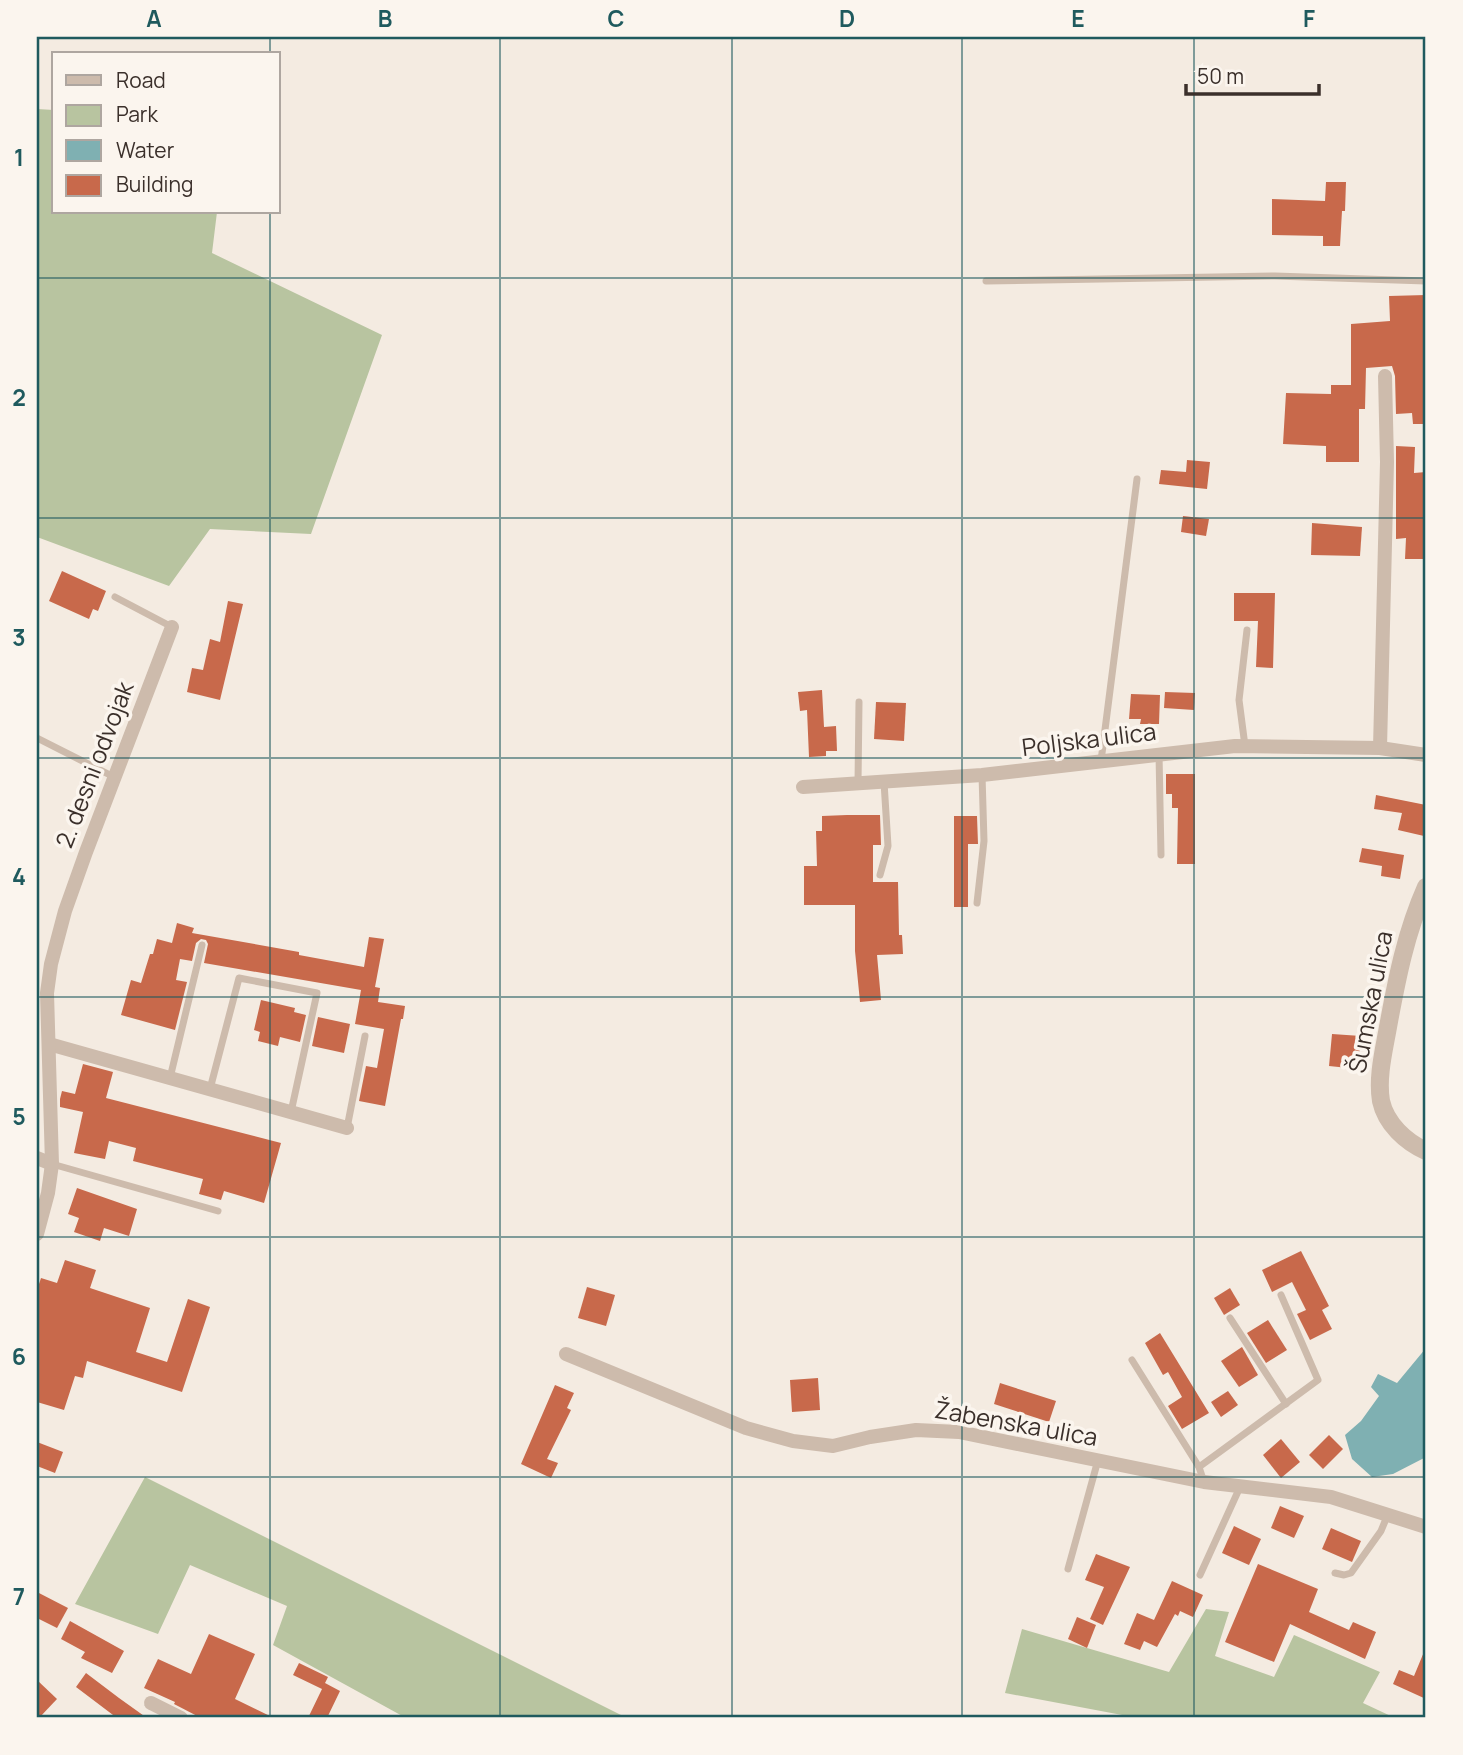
<svg xmlns="http://www.w3.org/2000/svg" width="1463" height="1755" font-family="Manrope,sans-serif">
<style>
.green{fill:#b8c4a0}
.water{fill:#7fb0b2}
.building{fill:#c8694b}
.lines{fill:none;stroke-linecap:round;stroke-linejoin:round}
.service{stroke:#cdbbac;stroke-width:7}
.minor{stroke:#cdbbac;stroke-width:14}
.tertiary{stroke:#cdbbac;stroke-width:18}
.grid{fill:none;stroke:#1f5a5e;stroke-width:2;stroke-opacity:0.55}
.labels{text-anchor:middle;stroke-width:7;stroke-linejoin:round;paint-order:stroke}
.street-label{font-size:24px;fill:#3b302b;stroke:#fbf5ee}
.neatline{fill:none;stroke:#1f5a5e;stroke-width:2.5}
.grid-label{font-size:23px;text-anchor:middle;font-weight:bold;fill:#1f5a5e}
</style>
<rect width="100%" height="100%" fill="#f4ebe1"/>
<g class="green">
<path d="M37,109L54,110V212H217L212,253L382,335L311,534L210,529L169,586L37,537Z"/>
<path d="M145,1477L627,1718H406L273,1645L287,1606L190,1565L158,1634L75,1604Z"/>
<path d="M1206,1609L1229,1612L1215,1656L1274,1677L1294,1635L1380,1672L1363,1703L1395,1718H1138L1005,1693L1022,1629L1169,1672Z"/>
</g>
<path class="water" d="M1426,1348V1457L1393,1474L1372,1477L1352,1459L1345,1435L1361,1421L1379,1396L1371,1387L1378,1374L1397,1383Z"/>
<g class="building">
<path d="M1326,182H1346L1345,211H1342L1340,246H1323V236L1272,235V199L1325,201Z"/>
<path d="M1426,295V424H1413L1412,413L1396,414L1395,376L1392,366L1366,368L1365,409H1359V462H1326V446L1283,444L1286,393L1331,394V385H1351V324L1390,321L1389,296Z"/>
<path d="M1396,446L1415,447L1414,473L1426,472V559H1405L1406,538L1396,539Z"/>
<path d="M1187,460L1210,462L1207,489L1159,484L1161,470L1186,472Z"/>
<path d="M1183,516L1209,519L1206,536L1181,532Z"/>
<path d="M1312,523L1362,527L1360,556L1311,555Z"/>
<path d="M62,571L106,591L98,611L93,609L89,619L49,601Z"/>
<path d="M1234,593H1275L1273,668L1256,667L1258,621H1234Z"/>
<path d="M228,601L243,604L220,700L187,692L192,668L203,670L210,639L220,642Z"/>
<path d="M822,690L824,727L836,726L837,751H826V756L809,757L807,710L800,711L798,692Z"/>
<path d="M1165,692L1195,693L1194,710L1164,708Z"/>
<path d="M1131,694L1160,695L1159,724H1140L1141,719H1129Z"/>
<path d="M876,702L906,703L904,741L874,739Z"/>
<path d="M1166,774H1195V864H1177L1178,808H1172V794H1166Z"/>
<path d="M1376,795L1426,805L1424,836L1398,830L1402,813L1374,809Z"/>
<path d="M847,815H880L881,845H873V882H898L899,935H902L903,954L877,955L881,1000L860,1002L855,951V905H804V866H817L816,831H822V816Z"/>
<path d="M954,816H977L978,844H968V907H954Z"/>
<path d="M1362,848L1404,855L1400,879L1381,876L1382,866L1359,862Z"/>
<path d="M177,923L194,928L192,933L299,952V955L364,967L369,937L384,939L375,987L380,988L378,1002L405,1006L403,1019H401L385,1106L359,1101L366,1066L377,1068L384,1029L355,1024L361,990L204,963L208,944L206,940L201,939L196,943L192,961L180,959L176,980L187,982L175,1030L121,1015L131,980L141,983L150,954H153L157,939L172,943Z"/>
<path d="M261,1000L295,1008L294,1012L306,1015L300,1042L280,1037L278,1046L258,1041L260,1032L254,1030Z"/>
<path d="M318,1017L350,1024L344,1053L312,1046Z"/>
<path d="M1332,1034L1361,1036L1358,1069L1329,1066Z"/>
<path d="M83,1064L113,1072L106,1098L281,1143L264,1203L224,1191L221,1200L199,1194L203,1179L133,1161L136,1148L109,1141L105,1159L74,1153L83,1112L60,1107V1099L62,1091L75,1094Z"/>
<path d="M77,1188L137,1209L129,1236L104,1228L100,1241L74,1232L79,1218L68,1214Z"/>
<path d="M1301,1251L1329,1306L1322,1310L1332,1329L1310,1340L1297,1314L1306,1310L1292,1282L1272,1292L1262,1270Z"/>
<path d="M65,1260L96,1270L90,1288L150,1308L136,1352L167,1362L188,1299L210,1307L182,1392L87,1361L83,1378L75,1376L64,1410L37,1402V1290L41,1278L57,1283Z"/>
<path d="M587,1287L615,1295L606,1326L578,1318Z"/>
<path d="M1230,1288L1240,1305L1224,1315L1214,1298Z"/>
<path d="M1268,1320L1287,1350L1266,1363L1247,1333Z"/>
<path d="M1160,1333L1209,1413L1182,1429L1168,1406L1182,1397L1168,1372L1163,1375L1145,1343Z"/>
<path d="M1242,1347L1258,1375L1239,1387L1221,1361Z"/>
<path d="M818,1378L820,1410L792,1412L790,1380Z"/>
<path d="M1000,1383L1056,1401L1049,1422L994,1404Z"/>
<path d="M555,1385L574,1393L567,1408L571,1410L547,1459L558,1463L551,1478L521,1464Z"/>
<path d="M1228,1391L1238,1405L1221,1417L1211,1402Z"/>
<path d="M1329,1435L1343,1449L1323,1469L1309,1455Z"/>
<path d="M1281,1439L1300,1462L1281,1478L1263,1455Z"/>
<path d="M37,1442L63,1452L55,1473L37,1466Z"/>
<path d="M1280,1506L1304,1516L1294,1538L1271,1528Z"/>
<path d="M1234,1526L1261,1539L1249,1565L1222,1553Z"/>
<path d="M1331,1528L1361,1541L1352,1562L1322,1549Z"/>
<path d="M1096,1554L1130,1567L1103,1625L1090,1619L1104,1587L1085,1580Z"/>
<path d="M1258,1564L1318,1589L1309,1612L1349,1630L1353,1622L1376,1632L1365,1659L1290,1624L1274,1662L1225,1642Z"/>
<path d="M1172,1581L1203,1595L1193,1617L1180,1611L1178,1616L1175,1614L1157,1647L1144,1641L1140,1650L1124,1644L1137,1613L1154,1620Z"/>
<path d="M37,1592L68,1608L57,1628L37,1618Z"/>
<path d="M1077,1617L1096,1625L1087,1648L1068,1639Z"/>
<path d="M70,1621L124,1651L112,1673L81,1658L85,1652L61,1639Z"/>
<path d="M209,1634L255,1654L235,1699L274,1718H201L174,1704L175,1702L144,1688L158,1659L191,1674Z"/>
<path d="M1426,1647V1699L1393,1684L1399,1670L1414,1676Z"/>
<path d="M299,1663L328,1677L325,1683L340,1691L327,1718H308L322,1689L293,1675Z"/>
<path d="M86,1673L119,1698L147,1718H117L76,1687Z"/>
<path d="M37,1680L57,1699L39,1718H37Z"/>
</g>
<g class="lines">
<g class="service">
<path d="M986,281L1275,276L1426,281"/>
<path d="M115,597L172,627"/>
<path d="M37,738L114,777"/>
<path d="M1245,746L1239,700L1247,630"/>
<path d="M1159,754L1161,855"/>
<path d="M1101,761L1137,479"/>
<path d="M858,783L859,702"/>
<path d="M880,875L888,846L884,782"/>
<path d="M977,903L984,841L982,775"/>
<path d="M170,1078L202,945"/>
<path d="M210,1089L239,978L317,993L291,1112"/>
<path d="M347,1128L365,1036"/>
<path d="M52,1164L218,1211"/>
<path d="M1230,1318L1286,1404"/>
<path d="M1132,1360L1199,1467L1204,1482"/>
<path d="M1199,1467L1318,1380L1281,1295"/>
<path d="M1068,1569L1098,1460"/>
<path d="M1335,1573L1344,1575L1351,1573L1381,1531L1388,1514"/>
<path d="M1200,1575L1240,1487"/>
</g>
<g class="minor">
<path d="M1380,748L1387,462L1385,376"/>
<path d="M803,787L982,775L1235,746L1380,748L1426,755"/>
<path d="M49,1044L347,1128"/>
<path d="M37,1158L52,1164"/>
<path d="M37,1234L48,1193L52,1164L47,993L51,964L65,911L86,852L172,627"/>
<path d="M566,1354L746,1428L793,1441L833,1446L870,1437L916,1430L959,1432L1204,1482L1331,1497L1426,1527"/>
<path d="M151,1703L181,1718"/>
</g>
<path class="tertiary" d="M1426,887C1406,932 1397,978 1388,1027C1384,1050 1377,1077 1381,1101C1386,1124 1406,1142 1426,1151"/>
</g>
<path class="grid" d="M270,37V54M500,37V1718M732,37V1718M962,37V1718M1194,37V1718M270,212V1718M37,278H1426M37,518H1426M37,758H1426M37,997H1426M37,1237H1426M37,1477H1426"/>
<g class="labels">
<g class="street-label">
<text transform="translate(1089 740) rotate(-7)" y="8">Poljska ulica</text>
<text transform="translate(95 765) rotate(-69)" y="8">2. desni odvojak</text>
<text transform="translate(1371 1002) rotate(-79)" y="8">Šumska ulica</text>
<text transform="translate(1016 1424) rotate(10)" y="8">Žabenska ulica</text>
</g>
</g>
<rect width="1463" height="1755" fill="none" stroke="#fbf5ee" stroke-width="77"/>
<rect x="52" y="52" width="228" height="161" fill="#fbf5ee" stroke="#aea6a0" stroke-width="2"/>
<rect x="66" y="75" width="35" height="10" fill="#cdbbac" stroke="#aea6a0" stroke-width="2"/>
<text x="116" y="88" font-size="21" fill="#3b302b">Road</text>
<rect x="66" y="105" width="35" height="21" fill="#b8c4a0" stroke="#aea6a0" stroke-width="2"/>
<text x="116" y="122" font-size="21" fill="#3b302b">Park</text>
<rect x="66" y="140" width="35" height="21" fill="#7fb0b2" stroke="#aea6a0" stroke-width="2"/>
<text x="116" y="158" font-size="21" fill="#3b302b">Water</text>
<rect x="66" y="175" width="35" height="21" fill="#c8694b" stroke="#aea6a0" stroke-width="2"/>
<text x="116" y="192" font-size="21" fill="#3b302b">Building</text>
<path d="M1186 84v10h133v-10" fill="none" stroke="#3b302b" stroke-width="3.5"/>
<text x="1197" y="84" font-size="21" fill="#3b302b" stroke="#fbf5ee" stroke-width="5" paint-order="stroke">50 m</text>
<rect x="38" y="38" width="1386" height="1678" class="neatline"/>
<g class="grid-label">
<text x="154" y="27">A</text>
<text x="385" y="27">B</text>
<text x="616" y="27">C</text>
<text x="847" y="27">D</text>
<text x="1078" y="27">E</text>
<text x="1309" y="27">F</text>
<text x="19" y="166">1</text>
<text x="19" y="406">2</text>
<text x="19" y="646">3</text>
<text x="19" y="885">4</text>
<text x="19" y="1125">5</text>
<text x="19" y="1365">6</text>
<text x="19" y="1605">7</text>
</g>
</svg>
